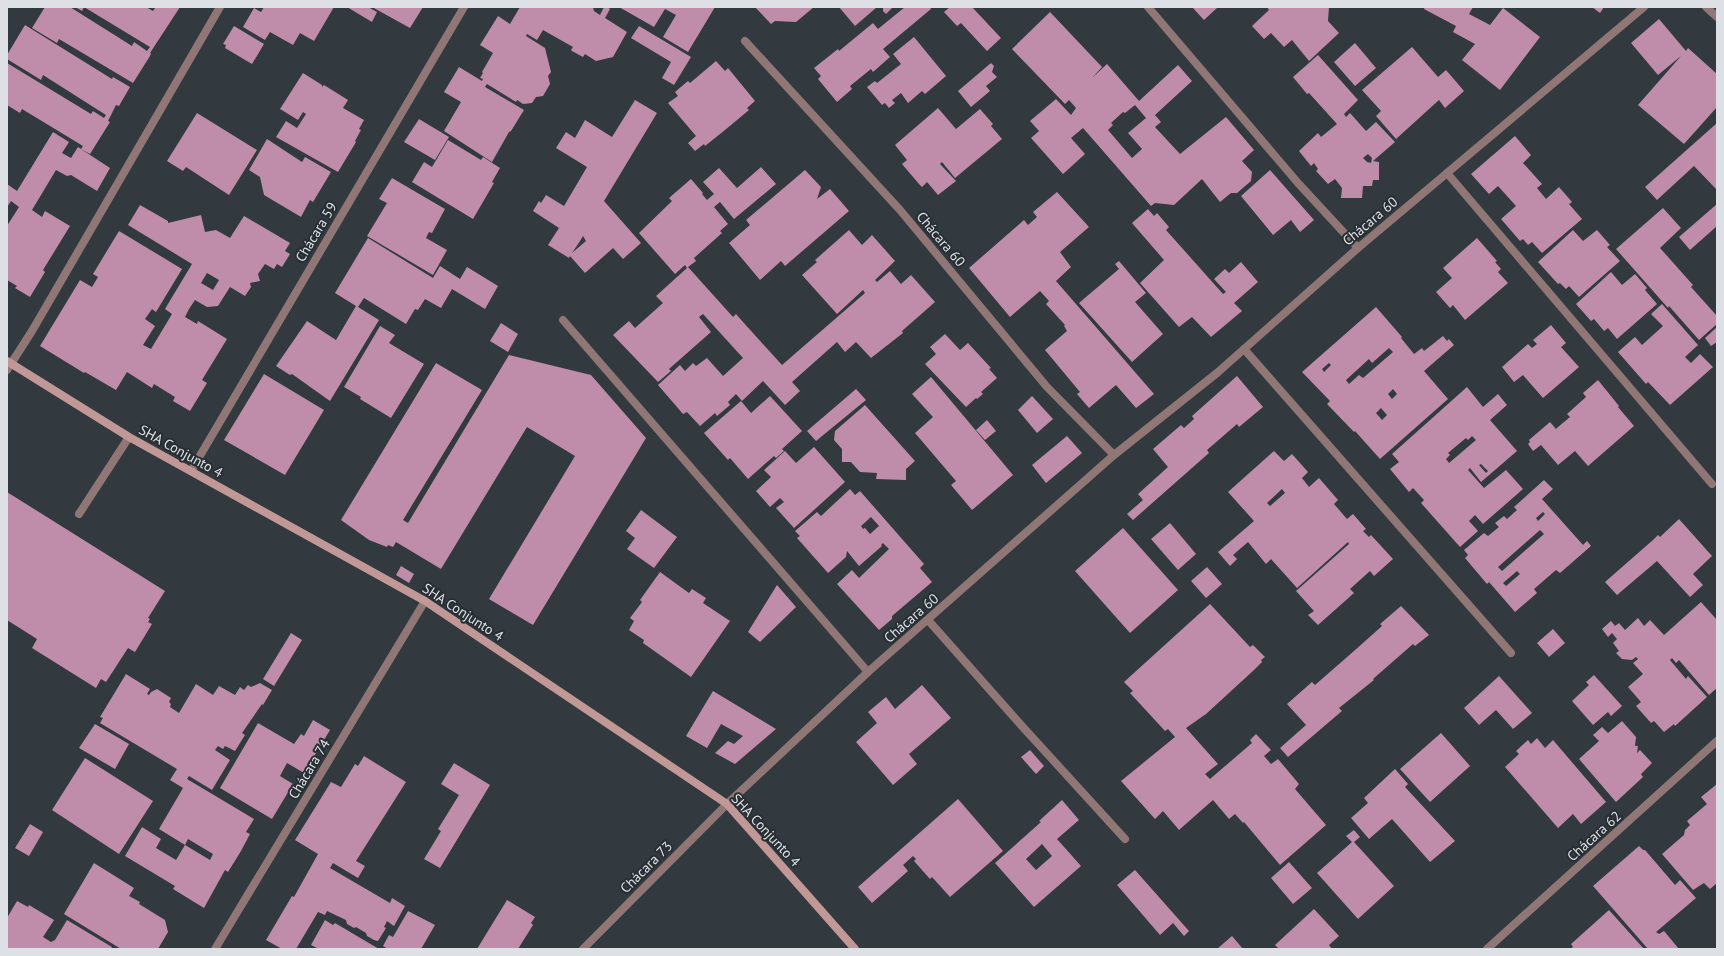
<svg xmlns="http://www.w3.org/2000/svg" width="1724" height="956" font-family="'PT Sans',sans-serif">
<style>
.building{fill:#bf8daa;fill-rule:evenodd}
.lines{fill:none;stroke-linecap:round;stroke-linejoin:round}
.lane{stroke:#907675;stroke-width:8}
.street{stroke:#907675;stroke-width:8}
.secondary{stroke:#c19896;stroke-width:8}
.labels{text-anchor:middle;stroke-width:4;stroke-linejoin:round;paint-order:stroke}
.street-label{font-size:14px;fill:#dde1e5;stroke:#282f34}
</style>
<rect width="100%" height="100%" fill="#32393f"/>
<g class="building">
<path d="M45,7H70L132,46L134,42L147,51L150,47L84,7L82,11L75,7H146L153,11L155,8L153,7H180L150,53H151L150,56L133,83L59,39L57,43L32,28Z"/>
<path d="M264,7H334L314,41L300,33L293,45L270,32L265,40L243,27L254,8L261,12Z"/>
<path d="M347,7H368L377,12L372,22Z"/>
<path d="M372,7H423L410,28Z"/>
<path d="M520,7H593L594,11L600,15L604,7H607L610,9L605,18L627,32L613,57L596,61L585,54L583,57L572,51L571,50L573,47L543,30L537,40L527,34L526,36L545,48L551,72L548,76L550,84L543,96L536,97L532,103L523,104L517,100L516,102L487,84L485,87L524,110L511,131L509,132L492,162L444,131L461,102L444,92L459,67L482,81L483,79L480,78L483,73L482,72L493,53L480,45L498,16L510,24Z"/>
<path d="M619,7H715L688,52L663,37L676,15L665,9L654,27Z"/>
<path d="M755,7H814L796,22L775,21L771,24Z"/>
<path d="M839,7H877L855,26Z"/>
<path d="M883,7H893L886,14L883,11Z"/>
<path d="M905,7H930L931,9L883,49L890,57L873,72L871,69L850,86L852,89L837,102L818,79L821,76L814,68L838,49L839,51L873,23L878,29Z"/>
<path d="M950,7H972L1001,38L987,51L961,23L957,26L944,12Z"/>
<path d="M1192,7H1218L1204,20Z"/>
<path d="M1267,7H1329L1328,21L1339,33L1309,61L1292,40L1284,47L1271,33L1264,39L1252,26L1269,10Z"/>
<path d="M1425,7H1473L1469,14L1490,25L1503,8L1540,37L1500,90L1462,60L1475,44L1453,32L1456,26L1424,9Z"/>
<path d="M1592,7H1604L1600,13Z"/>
<path d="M1050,12L1102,67L1092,78L1107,64L1139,101L1178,65L1192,81L1155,115L1161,122L1155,127L1180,154L1226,117L1254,150L1242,161L1252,172L1251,181L1237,193H1231L1220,202L1202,179L1174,205L1155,203L1151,206L1083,128L1071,138L1085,154L1063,174L1031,138L1039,131L1030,121L1056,99L1071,115L1076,108L1069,100L1065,104L1012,49ZM1135,105L1146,118L1128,133L1142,149L1132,158L1108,130L1113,125L1111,123L1123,112L1125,113Z"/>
<path d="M1659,19L1686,51L1688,48L1717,74V107L1684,144L1638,105L1681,56L1658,75L1631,43Z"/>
<path d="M25,25L112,79L113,77L130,87L119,106L116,105L108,121L110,122L90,154L81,149L83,146L22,109L20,113L7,105V63L91,114L93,111L104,118L106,115L43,75L41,80L7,59V55Z"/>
<path d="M234,26L264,44L252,64L225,48L226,45L223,44Z"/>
<path d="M639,26L691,57L674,85L662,78L671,62L631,38Z"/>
<path d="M914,37L946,76L925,94L922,91L908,103L901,93L892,100L895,103L889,108L885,103L882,105L867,87L875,81L877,83L901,64L893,54Z"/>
<path d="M1355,43L1376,68L1355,86L1334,62Z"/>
<path d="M1412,47L1438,77L1446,70L1464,91L1445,108L1439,100L1396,139L1376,116L1381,111L1362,90Z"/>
<path d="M1318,55L1358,100L1344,114L1346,117L1350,113L1366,131L1376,122L1395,142L1373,161L1379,162V180H1373L1372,186H1363L1362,198H1341L1342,188L1335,179L1328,184L1316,171L1318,169L1314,163L1311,166L1299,151L1318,133L1321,137L1337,124L1309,93L1307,94L1293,77ZM1368,154L1372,158L1371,163L1367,162L1363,158Z"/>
<path d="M716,61L725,71L728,68L755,101L747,108L749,110L725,130L705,146L704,144L695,151L688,143L696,136L668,103L678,96L675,92L688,81L690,83Z"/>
<path d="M991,63L994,66L992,72L997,77L986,86L990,91L971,107L958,91Z"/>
<path d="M303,73L322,85V87L324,85L348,100L343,108L364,120L359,129L361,130L355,141L356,142L338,172L276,137L286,121L297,128L306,114L303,112L298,120L280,109Z"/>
<path d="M635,100L657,113L604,201L641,243L623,259L613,248L585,273L570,256L569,258L548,245L559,228L533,211L539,201L541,203L546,195L564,206L587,167L556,148L566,132L575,138L585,120L612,137ZM583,236L586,241L572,253L580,241Z"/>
<path d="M938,108L956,129L980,109L993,124L991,126L1002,139L955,178L942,162L940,164L956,181L938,195L927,182L922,187L919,184L902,164L907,160L895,145Z"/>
<path d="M197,113L257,150L229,195L186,167L183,171L167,161Z"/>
<path d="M419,119L449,137L435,160L404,142Z"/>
<path d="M1717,123V190L1694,166L1657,200L1645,187Z"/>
<path d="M53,132L69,142L62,153L71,158L78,147L110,168L97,191L71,175L67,176L56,170L32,210L42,217L45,211L70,226L43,270L45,272L30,297L15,288L17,286L7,280V226L19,207L11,201L7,207V184L17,191Z"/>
<path d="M1515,136L1531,155L1523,163L1542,184L1537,188L1546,199L1559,187L1572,202L1569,204L1582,219L1542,253L1532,242L1528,245L1523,239L1520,241L1501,219L1516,206L1498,186L1489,194L1471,174Z"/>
<path d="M267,139L302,162L305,157L331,172L313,202L310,200L301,217L264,195L260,177L249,170Z"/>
<path d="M448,140L481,160L483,157L500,168L492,182L494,183L473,219L412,182L424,162L432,167Z"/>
<path d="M761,167L776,184L734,219L720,202L714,207L728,224L720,231L722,233L694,258L696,261L688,267L733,317L736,314L743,322L782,365L865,293L863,290L837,314L802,275L817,262L815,260L849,230L862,245L872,235L895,261L875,280L877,282L890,271L901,284L911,275L935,302L902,331L903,333L871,358L856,342L845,352L837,342L792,382L800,391L785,405L763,381L742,401L736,394L728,402L730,405L717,416L715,413L700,426L687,412L683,414L658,385L680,365L685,371L693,363L696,366L707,358L723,376L743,358L703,314L699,317L711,332L669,369L671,371L658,382L613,335L629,321L635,328L663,303L656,296L687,268L685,265L675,274L639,233L672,201L669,198L691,179L703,193L702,194L707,200L714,194L703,182L719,168L737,188Z"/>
<path d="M805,170L821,187L817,199L830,189L849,211L785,266L781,261L760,280L729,243L750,225L746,220Z"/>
<path d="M1270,170L1314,220L1300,232L1291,220L1273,235L1241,196Z"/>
<path d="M392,178L445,209L432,233L429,232L426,238L447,250L433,275L367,236L387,203L379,199Z"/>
<path d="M1057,192L1089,227L1060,252L1071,267L1056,281L1154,394L1136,408L1116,385L1089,408L1077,394L1080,392L1045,350L1067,331L1064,326L1065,325L1046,304L1049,301L1040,291L1010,317L969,268L1024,220L1028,225L1037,217L1033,212Z"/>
<path d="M1717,204V226L1690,250L1679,237Z"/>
<path d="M140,205L168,221V223L201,215L205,232L216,230L230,238L244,216L290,243L285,251L290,254L282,267L277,264L274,269L265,264L258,274L260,281L250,283L251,287L245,296L230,287L218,306L207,307L195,300L189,309L185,317L197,324L198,321L227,339L202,380L207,383L190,411L173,401L175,397L154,384L152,388L127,372L116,390L85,372L84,373L40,346L80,280L92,287L98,277L93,274L119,231L182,269L156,312L152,309L145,319L155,326L143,345L151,349L172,314L165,309L192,264L128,225ZM207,273L219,280L213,290L201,283Z"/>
<path d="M1663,208L1681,228L1660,248L1693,285L1691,287L1717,316V324L1699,340L1669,306L1668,308L1616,249Z"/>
<path d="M1148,209L1154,216L1157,213L1169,227L1166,230L1223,294L1226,292L1214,279L1225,269L1229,273L1241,262L1258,282L1234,303L1242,311L1211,337L1192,317L1179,327L1140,283L1164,260L1132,223Z"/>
<path d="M1573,230L1583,241L1597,230L1610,245L1607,247L1620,261L1579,297L1569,286L1566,289L1560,283L1558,284L1538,262Z"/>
<path d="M368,238L433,278L440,266L460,279L467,267L498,286L485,309L452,289L441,308L425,299L418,310L415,309L406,324L364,298L358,307L379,320L330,401L292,374L290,375L276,366L307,321L336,340L356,306L335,293Z"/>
<path d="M1477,238L1497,261L1495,262L1501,269L1498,272L1508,283L1465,320L1453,305L1450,308L1436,292L1452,278L1443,268Z"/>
<path d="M1119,261L1146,293L1135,302L1163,334L1132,362L1079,303L1119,269L1115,264Z"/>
<path d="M1611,272L1622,285L1635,274L1647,288L1645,290L1657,304L1617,339L1608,328L1604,331L1594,319L1591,321L1576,304Z"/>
<path d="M1662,304L1698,345L1685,357L1691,363L1700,354L1713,367L1670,405L1648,382L1646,384L1618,352L1635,337L1642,345L1663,326L1651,314Z"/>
<path d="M1376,307L1402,337L1401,338L1414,354L1422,348L1424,351L1443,336L1447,341L1449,339L1454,345L1424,371L1448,399L1380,459L1355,431L1354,432L1327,404L1330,401L1302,372ZM1389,348L1393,352L1363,378L1359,375L1349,384L1346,380L1369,359L1372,363ZM1329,363L1331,365L1324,372L1322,369ZM1393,389L1397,394L1392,399L1388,394ZM1381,408L1387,415L1382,420L1376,413Z"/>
<path d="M501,323L518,334L508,352L490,341Z"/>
<path d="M1551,325L1566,343L1561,347L1579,367L1543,398L1523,375L1514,382L1502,367L1528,344L1532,348L1537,344L1533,340Z"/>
<path d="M380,326L395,335L389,343L424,364L391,418L360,399L361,397L344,387Z"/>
<path d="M1717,327V342L1711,346L1705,338Z"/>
<path d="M945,334L960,350L968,343L991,368L989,369L997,378L981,392L983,394L977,399L976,398L966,407L925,364L936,354L930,347Z"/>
<path d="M509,355L591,375L646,438L533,625L489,599L575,456L527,427L441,569L396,542L393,547L388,545L387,547L369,540L341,520L436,363L482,390L403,520L408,523Z"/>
<path d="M264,374L324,410L285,475L224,440Z"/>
<path d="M1237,376L1263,407L1239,427L1237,424L1207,450L1209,453L1133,520L1127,514L1143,500L1138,494L1168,467L1153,449L1181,425L1184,428L1194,419L1192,416Z"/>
<path d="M931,377L1013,475L972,510L951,485L956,481L915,433L933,417L912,394Z"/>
<path d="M1598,380L1619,406L1618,407L1634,426L1588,466L1575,451L1558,465L1541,445L1533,451L1528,444L1530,442L1529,440L1550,422L1556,429L1558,427L1570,417L1567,414L1586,397L1583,393Z"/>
<path d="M1467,387L1483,407L1498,394L1507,405L1490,420L1517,451L1481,482L1470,468L1468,470L1484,488L1506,470L1523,489L1483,524L1475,515L1469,521L1478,531L1460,547L1421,503L1424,500L1413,488L1409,492L1390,469L1399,462L1392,454ZM1472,436L1476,440L1449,463L1446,459L1450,455L1448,453L1466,438L1468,440ZM1481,464L1488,471L1486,473L1479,465Z"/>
<path d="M856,389L866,400L816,441L807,431Z"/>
<path d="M770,396L802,431L782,449L784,451L776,458L774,456L748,479L730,458L728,460L704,433L741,401L751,413Z"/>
<path d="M1032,396L1053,419L1037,433L1018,410Z"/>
<path d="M865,405L915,461L906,469V480L876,479L877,473L860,472L851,462H842V449L834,440L835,431Z"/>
<path d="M987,420L996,431L985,440L976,430Z"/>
<path d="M1067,436L1082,453L1046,483L1032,465Z"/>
<path d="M814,447L845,482L794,528L776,508L784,502L780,498L770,507L756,491L771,477L764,470L785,451L796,463Z"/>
<path d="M1274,451L1284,461L1292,454L1308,472L1302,478L1309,487L1319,478L1338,500L1334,504L1347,519L1353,514L1366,529L1363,531L1369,537L1371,535L1393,559L1374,576L1370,571L1350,589L1354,593L1318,625L1308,615L1314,611L1296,591L1349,544L1348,542L1297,588L1271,559L1266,564L1248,542L1233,555L1237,559L1230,566L1218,552L1254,521L1228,492ZM1282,489L1285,493L1270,506L1267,503Z"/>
<path d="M1544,480L1553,489L1542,499L1583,545L1587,541L1591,546L1560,573L1556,570L1534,589L1537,593L1515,612L1489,582L1487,584L1465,558L1468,555L1464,550L1484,533L1488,536L1499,527L1495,523L1504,516L1507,519L1517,510L1514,507ZM1543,512L1545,514L1538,521L1536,518ZM1540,530L1544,534L1502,571L1498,567ZM1517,571L1520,574L1506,586L1503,583Z"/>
<path d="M850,489L855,495L860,491L924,564L920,568L932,582L892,616V619L879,630L837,584L852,570L859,578L889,549L883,543L881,545L882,546L859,566L847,551L846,557L828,573L797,538L800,536L795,531L817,512L821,516ZM871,517L879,526L870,534L865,528L863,529L861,526Z"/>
<path d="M7,492L165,591L148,618L150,619L148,622L152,624L135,652L128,648L106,682L101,679L96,688L32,648L37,639L7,620Z"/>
<path d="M641,510L677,537L654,568L627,549L635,538L626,531Z"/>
<path d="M1679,519L1712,556L1693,574L1703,585L1690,597L1657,561L1617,595L1605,582L1653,540L1658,535L1660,537Z"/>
<path d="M1170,523L1196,554L1178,570L1151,539Z"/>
<path d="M1123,528L1178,590L1130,633L1075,571Z"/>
<path d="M401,566L414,574L409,583L396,575Z"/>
<path d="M1207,567L1222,584L1206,598L1191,581Z"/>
<path d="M660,572L689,593L692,589L706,598L703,603L730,621L691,677L643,643L644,640L629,630L634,621L630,618L642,602L640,600Z"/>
<path d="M777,585L796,607L760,642L748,632Z"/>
<path d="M1701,602L1717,620V688L1709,695L1679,660L1676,663L1672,658L1670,660L1686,679L1688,676L1707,697L1675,726L1674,724L1664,732L1654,721L1651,723L1636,706L1641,702L1628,687L1643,674L1633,663L1638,659L1636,657L1632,660L1622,659L1616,653L1619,651L1613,643L1617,639L1612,633L1608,637L1602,629L1611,621L1615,626L1619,623L1625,630L1638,618L1644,626L1650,620L1664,635Z"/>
<path d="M1210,604L1250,647L1253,645L1265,657L1261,660L1262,662L1254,670L1206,714L1186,728L1218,764L1205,774L1210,779L1252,743L1250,740L1256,734L1271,750L1264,756L1271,764L1278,759L1299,784L1295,789L1326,825L1280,865L1244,822L1243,823L1235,814L1229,819L1213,800L1179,830L1163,811L1155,819L1121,781L1175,737L1168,729L1165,731L1130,693L1133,691L1124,682Z"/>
<path d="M1401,606L1429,635L1415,646L1413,644L1373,679L1374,680L1339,708L1342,711L1288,757L1280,748L1306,725L1287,704L1312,682L1315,685L1354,651L1382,626L1380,624Z"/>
<path d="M1553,629L1565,643L1549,657L1537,643Z"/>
<path d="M291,633L302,640L274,686L263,679Z"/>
<path d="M126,674L150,689L147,694L149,695L151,692L157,689L171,698L169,702L171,704L170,707L179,713L196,684L213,695L219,686L235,695L240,687L244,690L248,685L251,687L260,683L272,690L263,705L262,704L242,733L245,735L235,751L225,746L223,749L218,746L215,750L230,760L212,790L189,776L187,779L254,819L246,832L250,834L241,851L228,872L225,870L204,908L173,889L175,886L125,856L142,827L161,839L156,848L176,860L185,845L210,860L213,854L188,839L185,845L159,829L183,788L170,780L177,769L100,723L103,718L100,717Z"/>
<path d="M1594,675L1622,706L1611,716L1608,712L1593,725L1572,701L1589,685L1586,682Z"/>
<path d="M1499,676L1532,713L1513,729L1496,710L1479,725L1464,708Z"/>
<path d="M922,685L951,718L909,754L917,764L893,785L856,742L877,723L868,712L886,697L895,709Z"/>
<path d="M713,691L776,729L735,764L715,753L728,741L734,744L743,736L721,724L707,748L686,736Z"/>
<path d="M313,720L330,730L304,773L287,763L280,776L293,784L272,819L220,788L258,723L294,744L301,734L304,736Z"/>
<path d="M1622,721L1636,737L1635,746H1638L1637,753L1640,750L1652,763L1641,774L1643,777L1616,802L1579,759L1599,741L1593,735L1602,727L1608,733Z"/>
<path d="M95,724L129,744L115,769L79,748Z"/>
<path d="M1441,733L1470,766L1430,802L1400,769Z"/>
<path d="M1537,738L1545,748L1553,740L1606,802L1581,824L1573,814L1558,828L1505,767L1519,754L1516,751L1528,740L1531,744Z"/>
<path d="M1030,750L1044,766L1036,774L1021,757Z"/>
<path d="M364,756L406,782L356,861L365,866L358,878L333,863L330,868L390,903L392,898L405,906L394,926L387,921L384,927L386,928L378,941L374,940L367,936L366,933L356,927L354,928L347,924L346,920L327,911L325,915L318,912L296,949H282L266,940L292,896L294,897L318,854L295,840L331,782L341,787L355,764L358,766Z"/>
<path d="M85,758L153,801L119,854L52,810Z"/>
<path d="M454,763L490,785L440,868L424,859L441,831L438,829L459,795L441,784Z"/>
<path d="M1395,769L1408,784L1405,787L1455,841L1430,862L1392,819L1369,839L1351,818L1368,803L1364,798Z"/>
<path d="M1717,784V883L1710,889L1704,883L1693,890L1662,854L1684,835L1685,830L1690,825L1687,821L1707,804L1701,797Z"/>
<path d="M958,799L1003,851L950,897L932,877L930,879L914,861L916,859L913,856L903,865L908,871L872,903L858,887Z"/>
<path d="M1062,800L1079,820L1057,839L1081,866L1034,907L995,863L1041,822L1039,821ZM1042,844L1052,856L1036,870L1026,859Z"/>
<path d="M30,824L43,832L29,856L15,848Z"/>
<path d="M1354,830L1360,837L1354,842L1394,886L1358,919L1317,873L1352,842L1346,836Z"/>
<path d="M1639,846L1643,850H1645L1675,885L1680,880L1696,898L1656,932L1659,934L1664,931L1679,949H1648L1593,886Z"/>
<path d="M1289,862L1312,888L1293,904L1271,878Z"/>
<path d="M94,863L134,888L129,896L140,902L139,904L165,920L168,932L158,949H121L64,914Z"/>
<path d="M1135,870L1189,931L1184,936L1173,923L1160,935L1117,885Z"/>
<path d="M507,900L535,917L531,923L533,925L518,949H477Z"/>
<path d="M17,901L28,907L29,905L54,920L43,937L51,942L55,940L67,920L112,947L111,949H7V918Z"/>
<path d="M1314,909L1339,936L1329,945L1332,949H1279L1275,945Z"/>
<path d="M1609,910L1644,949H1570L1573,947L1571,944Z"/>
<path d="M408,911L435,925L421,949H388L383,946L389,935L393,937Z"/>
<path d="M325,920L333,925L335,923L379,949H319L311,945Z"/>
<path d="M1232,936L1243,949H1217Z"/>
</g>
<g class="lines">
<path class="lane" d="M79,514L129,437"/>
<g class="street">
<path d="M1148,7L1298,183L1358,248"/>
<path d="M1706,7L1717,17"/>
<path d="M745,41L900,210L1047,387L1114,455"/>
<path d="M1447,173L1712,484"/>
<path d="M563,320L868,672"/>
<path d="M1244,349L1511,653"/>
<path d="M7,370L32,331L220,7"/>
<path d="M191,471L464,7"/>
<path d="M928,620L1021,725L1125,839"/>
<path d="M215,949L425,601"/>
<path d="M583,949L727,804L868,672L1114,455L1217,373L1358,248L1644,7"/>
<path d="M1487,949L1717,741"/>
</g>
<path class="secondary" d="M7,361L129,437L425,601L727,804L855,949"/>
</g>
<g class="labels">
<g class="street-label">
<text transform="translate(1370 221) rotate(-40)" y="5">Chácara 60</text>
<text transform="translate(316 232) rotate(-59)" y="5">Chácara 59</text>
<text transform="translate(941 239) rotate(50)" y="5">Chácara 60</text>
<text transform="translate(181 451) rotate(29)" y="5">SHA Conjunto 4</text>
<text transform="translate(463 612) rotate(33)" y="5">SHA Conjunto 4</text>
<text transform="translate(911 618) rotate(-41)" y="5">Chácara 60</text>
<text transform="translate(309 769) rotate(-59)" y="5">Chácara 74</text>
<text transform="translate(766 830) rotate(47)" y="5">SHA Conjunto 4</text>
<text transform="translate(1594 836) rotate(-42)" y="5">Chácara 62</text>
<text transform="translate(646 867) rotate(-45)" y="5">Chácara 73</text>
</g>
</g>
<rect width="1724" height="956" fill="none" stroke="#dde1e5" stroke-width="16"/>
</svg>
